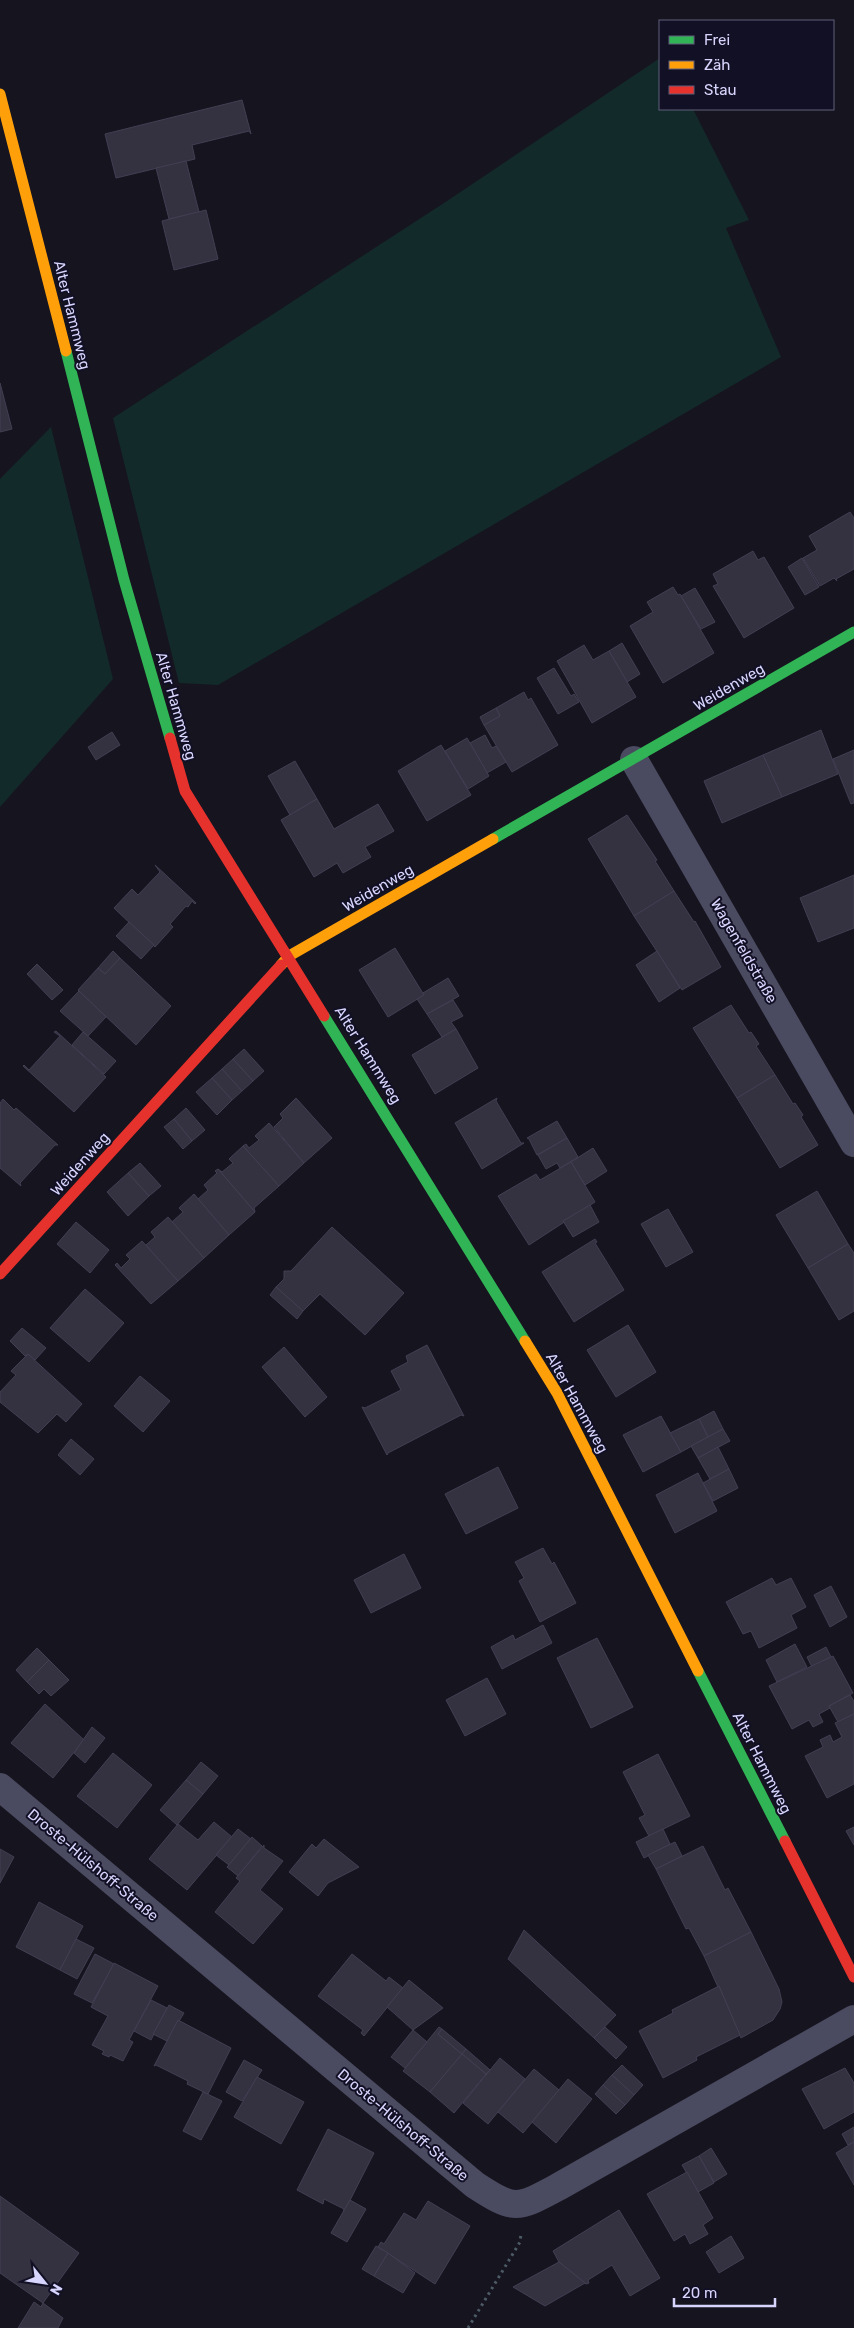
<svg xmlns="http://www.w3.org/2000/svg" width="854" height="2328" font-family="Rubik,sans-serif">
<style>
.green{fill:#132a2a}
.building{fill:#343241;stroke:#423f53}
.lines{fill:none;stroke-linecap:round;stroke-linejoin:round}
.path{stroke:#4c5b66;stroke-width:3;stroke-dasharray:2.5 4;stroke-linecap:butt}
.street{stroke:#4a4a60;stroke-width:28}
.fast{stroke:#30b455;stroke-width:11}
.slow{stroke:#ff9f0a;stroke-width:11}
.jam{stroke:#e5322d;stroke-width:11}
.labels{text-anchor:middle;stroke-width:4;stroke-linejoin:round;paint-order:stroke}
.street-label{font-size:15px;fill:#d7d5fd;stroke:#121024}
</style>
<rect width="100%" height="100%" fill="#16141f"/>
<g class="green">
<path d="M660,58V109H693L749,220L726,228L781,357L218,685L179,683L113,418L447,201Z"/>
<path d="M51,427L113,679L0,807V479Z"/>
</g>
<g class="building">
<path d="M242,100L251,134L249,131L192,145L195,159L116,178L105,134Z"/>
<path d="M186,161L199,212L169,219L156,168Z"/>
<path d="M206,210L218,259L174,270L162,221Z"/>
<path d="M0,383L12,429L0,432Z"/>
<path d="M850,512L854,518V569L836,579L837,581L834,578L820,586L803,558L817,550L809,536Z"/>
<path d="M753,551L758,560L764,557L794,608L744,638L713,586L718,584L713,574Z"/>
<path d="M802,558L819,587L805,595L788,567Z"/>
<path d="M673,587L678,595L680,594L681,596L714,653L663,683L630,626L653,612L647,602Z"/>
<path d="M695,588L715,622L701,629L681,596Z"/>
<path d="M622,643L640,674L627,682L609,651Z"/>
<path d="M584,645L593,660L609,651L636,697L592,723L557,661Z"/>
<path d="M554,668L571,696L574,694L579,702L558,714L537,678Z"/>
<path d="M524,692L528,700L531,698L558,745L512,772L484,725L500,716L496,708Z"/>
<path d="M496,708L500,716L484,725L480,717Z"/>
<path d="M821,730L838,774L782,797L763,755Z"/>
<path d="M112,732L120,745L96,760L88,747Z"/>
<path d="M485,735L492,748L496,746L506,762L487,773L470,743Z"/>
<path d="M467,738L489,776L468,789L445,751Z"/>
<path d="M441,745L471,795L427,821L398,771Z"/>
<path d="M854,750V803L851,804L833,759Z"/>
<path d="M763,755L782,797L722,823L704,781Z"/>
<path d="M295,761L317,799L290,815L268,776Z"/>
<path d="M317,799L334,829L378,804L394,831L365,847L371,857L343,873L337,863L314,877L281,820Z"/>
<path d="M627,815L657,860L655,861L674,891L634,916L588,839Z"/>
<path d="M155,865L196,903L195,904L192,901L188,907L186,906L170,924L173,927L155,947L114,908L132,889L138,895L160,872Z"/>
<path d="M854,875V928L818,942L800,898Z"/>
<path d="M674,891L694,922L695,921L721,967L682,990L634,916Z"/>
<path d="M129,922L154,945L141,959L116,936Z"/>
<path d="M395,948L424,995L388,1017L359,970Z"/>
<path d="M113,951L120,958L105,974L98,968Z"/>
<path d="M657,951L680,988L659,1002L636,965Z"/>
<path d="M120,958L171,1006L136,1045L78,990L98,968L105,974Z"/>
<path d="M37,964L63,990L52,1000L27,974Z"/>
<path d="M448,978L459,996L427,1014L417,999L424,995L423,993Z"/>
<path d="M79,991L106,1017L88,1036L60,1011Z"/>
<path d="M453,1000L463,1016L451,1022L456,1029L442,1037L427,1014Z"/>
<path d="M731,1005L749,1033L751,1032L759,1044L756,1046L775,1075L737,1098L693,1028Z"/>
<path d="M456,1029L478,1068L435,1094L412,1055Z"/>
<path d="M56,1031L106,1077L74,1112L23,1066L24,1065L29,1070L60,1036L54,1032Z"/>
<path d="M83,1032L116,1061L104,1074L72,1045Z"/>
<path d="M244,1049L264,1071L253,1081L233,1059Z"/>
<path d="M233,1059L253,1081L242,1091L222,1069Z"/>
<path d="M222,1069L242,1091L232,1100L212,1078Z"/>
<path d="M775,1075L793,1104L795,1103L803,1115L801,1117L818,1145L780,1168L737,1098Z"/>
<path d="M212,1078L232,1100L217,1115L196,1092Z"/>
<path d="M296,1098L332,1138L304,1163L274,1127L283,1118L280,1114Z"/>
<path d="M497,1098L496,1101L521,1143H524L482,1169L455,1123Z"/>
<path d="M3,1099L14,1110L16,1108L58,1145H55L20,1183L21,1186L0,1168V1103Z"/>
<path d="M186,1108L205,1130L192,1141L174,1119Z"/>
<path d="M174,1119L192,1141L183,1149L164,1127Z"/>
<path d="M557,1121L567,1138L537,1155L529,1139L527,1138Z"/>
<path d="M269,1123L304,1163L279,1186L243,1146L246,1144L249,1148L259,1140L255,1136Z"/>
<path d="M567,1138L578,1157L560,1168L557,1163L546,1169L538,1155Z"/>
<path d="M243,1146L279,1186L254,1208L255,1212L218,1169L222,1172L233,1163L229,1159Z"/>
<path d="M593,1148L607,1171L585,1185L571,1162Z"/>
<path d="M571,1162L595,1202L529,1245L498,1196L536,1174L540,1180Z"/>
<path d="M140,1163L161,1186L149,1196L128,1173Z"/>
<path d="M218,1169L255,1212L229,1235L198,1199L208,1190L204,1185L217,1173L215,1171Z"/>
<path d="M128,1173L149,1196L128,1216L107,1192Z"/>
<path d="M817,1191L848,1244L808,1268L776,1215Z"/>
<path d="M194,1194L229,1235L204,1258L172,1222L183,1212L179,1208Z"/>
<path d="M590,1205L599,1222L573,1237L563,1221Z"/>
<path d="M668,1209L693,1252L666,1267L641,1224Z"/>
<path d="M168,1217L204,1258L178,1281L146,1245L155,1237L151,1232Z"/>
<path d="M76,1222L109,1250L90,1273L57,1244Z"/>
<path d="M332,1227L404,1293L365,1335L320,1294L303,1311L276,1287L284,1279V1271H291Z"/>
<path d="M595,1239L597,1242L595,1243L624,1290L574,1322L542,1272Z"/>
<path d="M142,1241L178,1281L151,1304L115,1265L117,1263L121,1268L130,1259L126,1255Z"/>
<path d="M848,1244L854,1253V1311L839,1320L808,1268Z"/>
<path d="M276,1287L303,1311L297,1319L270,1295Z"/>
<path d="M85,1289L124,1323L89,1362L50,1328Z"/>
<path d="M628,1325L656,1372L616,1397L587,1350Z"/>
<path d="M22,1328L46,1348L35,1360L28,1354L25,1356L10,1341Z"/>
<path d="M427,1345L464,1416L461,1415L388,1453L387,1455L362,1407L365,1408L401,1390L391,1371L408,1362L406,1356Z"/>
<path d="M284,1347L327,1397L305,1417L262,1367Z"/>
<path d="M28,1354L82,1404L66,1422L57,1414L38,1433L0,1402V1392L16,1375L11,1371Z"/>
<path d="M140,1376L170,1401L143,1432L114,1406Z"/>
<path d="M714,1411L723,1429L708,1437L699,1419Z"/>
<path d="M661,1416L681,1452L643,1472L623,1435Z"/>
<path d="M699,1419L708,1437L681,1452L670,1433Z"/>
<path d="M723,1429L730,1441L698,1458L691,1446Z"/>
<path d="M71,1439L94,1459L80,1475L58,1455Z"/>
<path d="M718,1447L729,1469L710,1479L698,1458Z"/>
<path d="M498,1467L518,1508L466,1534L445,1494Z"/>
<path d="M729,1469L738,1488L713,1501L703,1483Z"/>
<path d="M698,1473L717,1511L675,1533L656,1495Z"/>
<path d="M543,1548L552,1564L554,1562L576,1603L540,1622L519,1581L524,1578L515,1562Z"/>
<path d="M404,1554L421,1588L371,1613L354,1580Z"/>
<path d="M772,1578L776,1585L791,1578L806,1607L791,1615L797,1628L759,1648L751,1631L743,1634L726,1602Z"/>
<path d="M831,1586L847,1617L830,1627L814,1595Z"/>
<path d="M543,1625L552,1643L502,1669L491,1647L513,1635L515,1640Z"/>
<path d="M597,1638L633,1707L591,1728L557,1658Z"/>
<path d="M795,1644L807,1667L777,1682L766,1660Z"/>
<path d="M826,1647L831,1657L812,1667L807,1657Z"/>
<path d="M37,1648L49,1660L27,1682L16,1670Z"/>
<path d="M833,1656L853,1693L829,1706L830,1708L819,1714L823,1722L813,1727L809,1720L792,1729L769,1686Z"/>
<path d="M49,1660L69,1680L51,1696L44,1689L39,1694L27,1682Z"/>
<path d="M487,1678L506,1714L465,1736L446,1700Z"/>
<path d="M850,1695L854,1701V1714L838,1722L829,1706Z"/>
<path d="M45,1704L84,1740L53,1778L11,1743Z"/>
<path d="M854,1714V1784L827,1798L805,1756L823,1747L820,1740L830,1735L833,1742L842,1737L835,1723Z"/>
<path d="M92,1727L105,1738L85,1763L74,1753Z"/>
<path d="M113,1753L152,1785L117,1828L77,1796Z"/>
<path d="M658,1754L690,1816L649,1836L639,1818L645,1815L623,1772Z"/>
<path d="M201,1762L218,1776L203,1794L186,1780Z"/>
<path d="M186,1780L203,1794L177,1825L160,1810Z"/>
<path d="M214,1822L232,1837L187,1890L149,1859L178,1824L198,1840Z"/>
<path d="M854,1827V1845L846,1831Z"/>
<path d="M238,1829L251,1839L229,1865L216,1855Z"/>
<path d="M663,1829L670,1844L644,1858L636,1842Z"/>
<path d="M252,1837L262,1846L238,1876L227,1867Z"/>
<path d="M324,1839L359,1867L328,1883L318,1896L289,1872L312,1844L316,1848Z"/>
<path d="M675,1842L682,1856L656,1869L648,1855Z"/>
<path d="M264,1845V1848L283,1861L260,1890L283,1909L253,1944L215,1912L240,1881L236,1878Z"/>
<path d="M703,1846L725,1890L728,1888L751,1932L704,1956L689,1928L686,1929L656,1869Z"/>
<path d="M0,1849L14,1857L0,1883Z"/>
<path d="M39,1902L83,1926L60,1970L16,1947Z"/>
<path d="M524,1930L616,2015L594,2038L508,1959Z"/>
<path d="M751,1932L779,1989L782,2002L780,2009L773,2020L741,2038L704,1956Z"/>
<path d="M76,1939L94,1948L77,1979L60,1970Z"/>
<path d="M95,1954L114,1964L92,2003L74,1994Z"/>
<path d="M352,1954L386,1981L389,1977L403,1988L364,2036L361,2033L363,2030L318,1996Z"/>
<path d="M114,1963L158,1986L129,2040L133,2042L123,2061L110,2055L109,2057L102,2054L104,2051L92,2045L108,2016L91,2007Z"/>
<path d="M409,1980L443,2008L413,2030L387,2007Z"/>
<path d="M719,1986L740,2035L696,2057L697,2060L663,2078L639,2031L673,2013L672,2010Z"/>
<path d="M151,2000L167,2008L151,2040L134,2031Z"/>
<path d="M169,2005L184,2013L167,2041L153,2034Z"/>
<path d="M178,2020L231,2048L208,2094L187,2084L188,2081L156,2065L154,2066Z"/>
<path d="M439,2027L442,2029L438,2034L462,2054L430,2092L403,2071Z"/>
<path d="M605,2027L627,2047L616,2059L594,2038Z"/>
<path d="M442,2029L466,2049L462,2054L438,2034Z"/>
<path d="M413,2030L427,2042L405,2068L391,2057Z"/>
<path d="M466,2049L490,2070L486,2074L462,2054Z"/>
<path d="M462,2054L486,2074L454,2113L430,2092Z"/>
<path d="M500,2058L525,2079L488,2124L463,2103Z"/>
<path d="M244,2060L262,2070L242,2101L226,2092Z"/>
<path d="M622,2065L643,2085L634,2095L612,2075Z"/>
<path d="M845,2068L854,2083V2112L824,2129L802,2089Z"/>
<path d="M534,2069L559,2090L523,2133L498,2112Z"/>
<path d="M612,2075L634,2095L625,2105L603,2085Z"/>
<path d="M257,2077L304,2102L281,2144L234,2117Z"/>
<path d="M568,2079L592,2099L556,2143L532,2122Z"/>
<path d="M603,2085L625,2105L616,2114L595,2094Z"/>
<path d="M203,2092L222,2101L201,2140L183,2131Z"/>
<path d="M854,2127V2142L848,2145L842,2134Z"/>
<path d="M328,2129L374,2153L343,2214L344,2209L324,2199L323,2204L297,2190Z"/>
<path d="M854,2142V2185L836,2153Z"/>
<path d="M711,2148L727,2174L714,2182L699,2156Z"/>
<path d="M699,2156L714,2183L698,2192L682,2165Z"/>
<path d="M687,2172L713,2218L703,2225L708,2234L690,2244L685,2234L674,2241L647,2194Z"/>
<path d="M0,2196L79,2253L43,2303L0,2273Z"/>
<path d="M350,2200L366,2209L347,2242L331,2233Z"/>
<path d="M428,2201L470,2226L435,2284L378,2247L381,2242L384,2244L404,2213L416,2220Z"/>
<path d="M619,2210L660,2278L630,2296L612,2265L588,2280L589,2283L586,2284L559,2262L553,2251Z"/>
<path d="M731,2236L744,2258L719,2273L706,2252Z"/>
<path d="M376,2246L388,2253L374,2276L362,2269Z"/>
<path d="M388,2253L415,2273L403,2293L374,2276Z"/>
<path d="M559,2262L585,2283L545,2306L513,2287Z"/>
<path d="M34,2302L41,2307L43,2303L63,2318L58,2328H18Z"/>
</g>
<g class="lines">
<path class="path" d="M468,2328L520,2242L521,2234"/>
<g class="street">
<path d="M634,760L854,1143"/>
<path d="M0,1787L475,2185C515,2211 517,2209 558,2187L854,2019"/>
</g>
<g class="fast">
<path d="M66,351L124,580L170,738"/>
<path d="M493,839L854,632"/>
<path d="M324,1016L525,1341"/>
<path d="M698,1671L785,1841"/>
</g>
<g class="slow">
<path d="M0,94L66,351"/>
<path d="M281,965L289,956L493,839"/>
<path d="M525,1341L557,1393L698,1671"/>
</g>
<g class="jam">
<path d="M170,738L185,791L324,1016"/>
<path d="M0,1274L281,965"/>
<path d="M785,1841L854,1977"/>
</g>
</g>
<g class="labels">
<g class="street-label">
<text transform="translate(72 315) rotate(76)" y="5">Alter Hammweg</text>
<text transform="translate(729 687) rotate(-30)" y="5">Weidenweg</text>
<text transform="translate(176 706) rotate(74)" y="5">Alter Hammweg</text>
<text transform="translate(378 888) rotate(-30)" y="5">Weidenweg</text>
<text transform="translate(744 951) rotate(60)" y="5">Wagenfeldstraße</text>
<text transform="translate(368 1055) rotate(58)" y="5">Alter Hammweg</text>
<text transform="translate(80 1164) rotate(-48)" y="5">Weidenweg</text>
<text transform="translate(577 1403) rotate(61)" y="5">Alter Hammweg</text>
<text transform="translate(762 1763) rotate(63)" y="5">Alter Hammweg</text>
<text transform="translate(93 1865) rotate(40)" y="5">Droste-Hülshoff-Straße</text>
<text transform="translate(403 2125) rotate(40)" y="5">Droste-Hülshoff-Straße</text>
</g>
</g>
<rect x="659" y="20" width="175" height="90" fill="#121024" stroke="#615f7b"/>
<rect x="669" y="36" width="25" height="8" fill="#30b455" stroke="#615f7b"/>
<text x="704" y="45" font-size="15" fill="#d7d5fd">Frei</text>
<rect x="669" y="61" width="25" height="8" fill="#ff9f0a" stroke="#615f7b"/>
<text x="704" y="70" font-size="15" fill="#d7d5fd">Zäh</text>
<rect x="669" y="86" width="25" height="8" fill="#e5322d" stroke="#615f7b"/>
<text x="704" y="95" font-size="15" fill="#d7d5fd">Stau</text>
<g transform="translate(45 2283) rotate(120)" stroke="#121024" stroke-width="4" paint-order="stroke">
<path d="M0-4L9 19L0 12L-9 19Z" fill="#d7d5fd"/>
<text y="-8" font-size="14" font-weight="bold" text-anchor="middle" fill="#d7d5fd">N</text>
</g>
<path d="M674 2298v8h101v-8" fill="none" stroke="#d7d5fd" stroke-width="2.5"/>
<text x="682" y="2298" font-size="15" fill="#d7d5fd" stroke="#121024" stroke-width="4" paint-order="stroke">20 m</text>
</svg>
